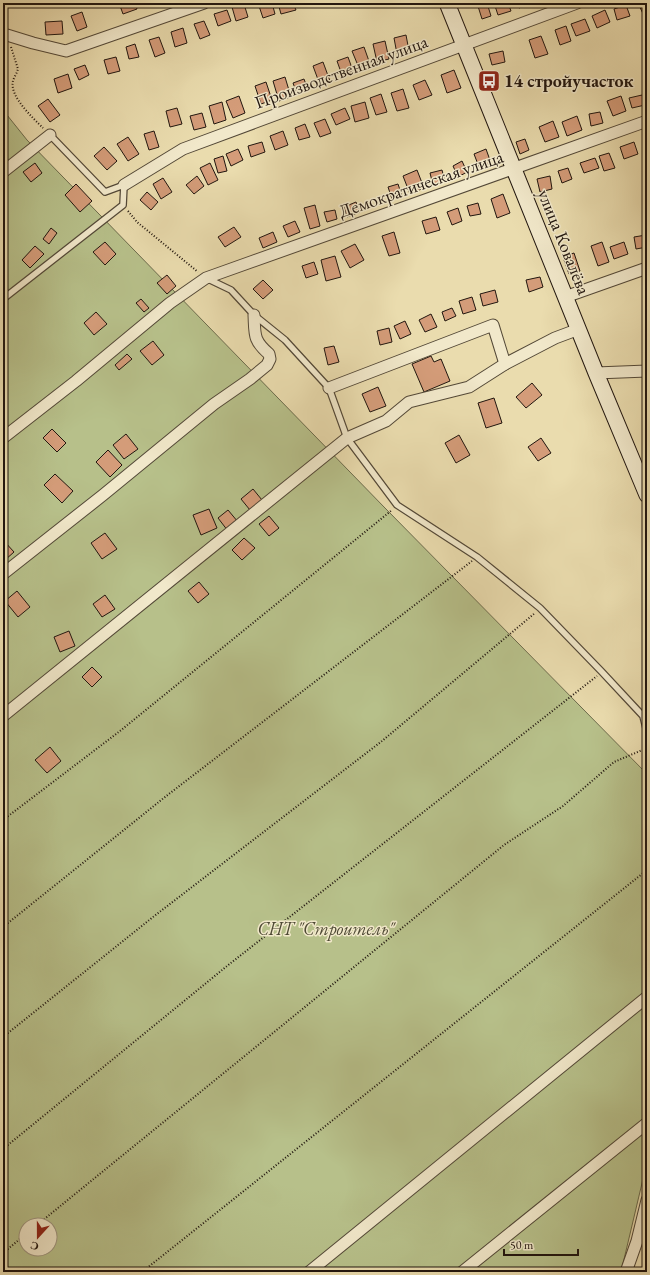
<svg xmlns="http://www.w3.org/2000/svg" width="650" height="1275" font-family="'EB Garamond',serif">
<style>
.green{fill:#b7c08a;stroke:#6c6b4c;fill-rule:evenodd}
.building{fill:#d49c79;stroke:#21160f}
.lines{fill:none;stroke-linecap:round;stroke-linejoin:round}
.lane-casing{stroke:#534837;stroke-width:8}
.street-casing{stroke:#534837;stroke-width:13}
.secondary-casing{stroke:#21160f;stroke-width:17}
.path{stroke:#21160f;stroke-width:2;stroke-dasharray:1 2;stroke-linecap:butt}
.lane{stroke:#f1e8ca;stroke-width:5.5}
.street{stroke:#f1e8ca;stroke-width:11}
.secondary{stroke:#f1e8ca;stroke-width:15}
.labels{text-anchor:middle;stroke-width:3;stroke-linejoin:round;paint-order:stroke}
.street-label{font-size:18px;fill:#21160f;stroke:#f1e8ca}
.poi-label{font-size:18px;font-weight:bold;fill:#21160f;stroke:#f1e8ca;text-anchor:start}
.park-label{font-size:18px;font-style:italic;fill:#4e4934;stroke:#f1e8ca}
</style>
<rect width="100%" height="100%" fill="#eadcae"/>
<filter id="stains"><feTurbulence type="fractalNoise" baseFrequency=".005" numOctaves="4"/><feColorMatrix values="0 0 0 0 .2 0 0 0 0 .09 0 0 0 0 .02 0 0 0 .5 -.17"/></filter>
<radialGradient id="worn" r=".72"><stop offset=".6" stop-color="#630" stop-opacity="0"/><stop offset="1" stop-color="#630" stop-opacity=".3"/></radialGradient>
<path class="green" d="M3,110L27,140L385,508L647,774V1162L621,1272H3ZM26,1225H50V1249H26Z"/>
<g class="building">
<path d="M119,3H135L137,9L123,14Z"/>
<path d="M258,3H272L275,14L263,18Z"/>
<path d="M278,3H293L296,10L281,14Z"/>
<path d="M477,3H487L491,16L482,19Z"/>
<path d="M504,3H508L511,11L498,15L495,6Z"/>
<path d="M517,3H530V4L519,8Z"/>
<path d="M638,3H647V14L644,16Z"/>
<path d="M244,4L248,17L236,21L232,7Z"/>
<path d="M626,5L630,16L617,20L614,9Z"/>
<path d="M227,10L231,21L218,26L214,14Z"/>
<path d="M605,10L610,22L597,28L592,16Z"/>
<path d="M82,12L87,27L77,31L71,16Z"/>
<path d="M585,19L590,31L576,36L571,24Z"/>
<path d="M62,21L63,34L46,35L45,22Z"/>
<path d="M204,21L210,35L200,39L194,24Z"/>
<path d="M566,26L571,41L560,45L555,30Z"/>
<path d="M183,28L187,43L175,47L171,32Z"/>
<path d="M406,35L409,51L397,54L394,38Z"/>
<path d="M541,36L548,54L535,58L529,40Z"/>
<path d="M159,37L165,53L155,57L149,40Z"/>
<path d="M385,41L389,59L377,62L373,44Z"/>
<path d="M135,44L139,57L129,59L126,47Z"/>
<path d="M364,47L370,64L359,68L352,51Z"/>
<path d="M503,51L505,62L492,65L489,54Z"/>
<path d="M116,57L120,71L108,74L104,60Z"/>
<path d="M348,57L353,71L342,75L337,61Z"/>
<path d="M323,62L330,81L320,85L313,66Z"/>
<path d="M85,65L89,75L79,80L74,69Z"/>
<path d="M454,70L461,88L447,93L441,75Z"/>
<path d="M68,74L72,88L58,93L54,79Z"/>
<path d="M285,77L291,97L279,101L273,81Z"/>
<path d="M304,79L308,90L297,94L293,83Z"/>
<path d="M425,80L432,95L419,100L413,85Z"/>
<path d="M266,82L272,100L261,104L255,86Z"/>
<path d="M403,89L409,108L397,111L391,93Z"/>
<path d="M381,94L387,112L376,115L370,98Z"/>
<path d="M642,95L645,105L632,108L629,98Z"/>
<path d="M239,96L245,113L233,118L226,101Z"/>
<path d="M621,96L626,111L613,116L607,101Z"/>
<path d="M48,99L60,115L50,122L38,106Z"/>
<path d="M222,102L226,120L214,124L209,106Z"/>
<path d="M365,102L369,118L355,122L351,106Z"/>
<path d="M177,108L182,124L170,127L166,111Z"/>
<path d="M345,108L350,119L336,125L331,114Z"/>
<path d="M600,112L603,123L591,126L589,114Z"/>
<path d="M202,113L206,127L194,130L190,116Z"/>
<path d="M577,116L582,130L567,136L562,122Z"/>
<path d="M325,119L331,133L320,137L314,123Z"/>
<path d="M553,121L559,137L545,142L539,127Z"/>
<path d="M305,124L310,137L299,140L295,128Z"/>
<path d="M154,131L159,147L149,150L144,134Z"/>
<path d="M283,131L288,145L275,150L270,136Z"/>
<path d="M128,137L139,154L128,161L117,144Z"/>
<path d="M525,139L529,150L520,154L516,142Z"/>
<path d="M262,142L265,152L251,157L248,146Z"/>
<path d="M634,142L638,154L624,159L620,147Z"/>
<path d="M104,147L117,161L107,170L94,156Z"/>
<path d="M238,149L243,160L231,166L226,154Z"/>
<path d="M486,149L491,163L479,167L474,154Z"/>
<path d="M609,153L615,168L604,171L599,156Z"/>
<path d="M223,156L227,171L218,173L214,159Z"/>
<path d="M595,158L599,168L584,173L580,163Z"/>
<path d="M462,161L467,172L458,177L453,166Z"/>
<path d="M35,163L42,173L31,182L23,172Z"/>
<path d="M210,163L218,180L208,185L200,168Z"/>
<path d="M568,168L572,179L562,183L558,171Z"/>
<path d="M417,170L424,188L410,194L403,176Z"/>
<path d="M442,170L445,182L433,185L430,173Z"/>
<path d="M197,176L204,186L194,194L186,185Z"/>
<path d="M550,176L552,189L540,192L537,179Z"/>
<path d="M163,178L172,192L161,199L153,184Z"/>
<path d="M76,184L92,201L80,212L65,195Z"/>
<path d="M398,184L402,196L392,199L388,187Z"/>
<path d="M147,192L158,202L151,210L140,200Z"/>
<path d="M503,194L510,213L497,218L491,199Z"/>
<path d="M3,201L7,212L3,214Z"/>
<path d="M356,202L360,212L347,217L344,207Z"/>
<path d="M478,203L481,214L470,216L467,206Z"/>
<path d="M315,205L320,226L310,229L304,208Z"/>
<path d="M458,208L462,221L452,225L447,212Z"/>
<path d="M335,210L337,219L327,222L324,212Z"/>
<path d="M436,217L440,230L426,234L422,221Z"/>
<path d="M295,221L300,232L288,237L283,226Z"/>
<path d="M234,227L241,237L225,247L218,237Z"/>
<path d="M51,228L57,233L49,244L43,239Z"/>
<path d="M273,232L277,242L263,248L259,238Z"/>
<path d="M394,232L400,253L389,256L382,236Z"/>
<path d="M646,235L647,247L636,249L634,237Z"/>
<path d="M105,242L116,254L105,265L93,252Z"/>
<path d="M602,242L609,262L598,266L591,246Z"/>
<path d="M624,242L628,254L614,259L610,247Z"/>
<path d="M355,244L364,260L350,268L341,251Z"/>
<path d="M35,246L44,254L30,268L22,260Z"/>
<path d="M574,253L580,271L569,274L563,257Z"/>
<path d="M335,256L341,277L326,281L321,260Z"/>
<path d="M314,262L318,274L306,278L302,266Z"/>
<path d="M167,275L176,286L167,294L157,283Z"/>
<path d="M540,277L543,287L529,292L526,280Z"/>
<path d="M263,280L273,290L263,299L253,289Z"/>
<path d="M495,290L498,302L483,306L480,294Z"/>
<path d="M472,297L476,310L463,314L459,301Z"/>
<path d="M141,299L149,308L144,312L136,303Z"/>
<path d="M452,308L456,316L445,321L442,312Z"/>
<path d="M96,312L107,324L94,335L84,323Z"/>
<path d="M431,314L437,327L425,332L419,320Z"/>
<path d="M405,321L411,334L400,339L394,326Z"/>
<path d="M389,328L392,342L380,345L377,331Z"/>
<path d="M153,341L164,355L152,365L140,351Z"/>
<path d="M334,346L339,362L328,365L324,348Z"/>
<path d="M127,354L132,359L119,370L115,365Z"/>
<path d="M431,356L434,362L441,359L450,381L424,392L412,364Z"/>
<path d="M532,383L542,395L526,408L516,397Z"/>
<path d="M378,387L386,406L370,412L362,394Z"/>
<path d="M494,398L502,423L486,428L478,403Z"/>
<path d="M52,429L66,443L57,452L43,438Z"/>
<path d="M126,434L138,449L124,459L113,445Z"/>
<path d="M459,435L470,455L456,463L445,443Z"/>
<path d="M541,438L551,453L538,461L528,447Z"/>
<path d="M108,450L122,465L110,477L96,462Z"/>
<path d="M55,474L73,491L62,503L44,485Z"/>
<path d="M253,489L262,500L250,510L241,499Z"/>
<path d="M209,509L217,528L201,535L193,515Z"/>
<path d="M228,510L238,522L228,531L218,518Z"/>
<path d="M269,516L279,528L269,536L259,524Z"/>
<path d="M105,533L117,549L102,559L91,543Z"/>
<path d="M244,538L255,548L242,560L232,550Z"/>
<path d="M4,541L14,552L5,560L3,558Z"/>
<path d="M199,582L209,594L198,603L188,591Z"/>
<path d="M17,591L30,607L18,617L5,601Z"/>
<path d="M105,595L115,609L102,617L93,604Z"/>
<path d="M69,631L75,646L60,652L54,637Z"/>
<path d="M92,667L102,677L92,687L82,677Z"/>
<path d="M50,747L61,761L47,773L35,760Z"/>
</g>
<g class="lines">
<g class="lane-casing">
<g id="lane">
<path d="M206,278L231,290L254,315L285,340L329,388L347,438L397,505L477,557L540,608L602,672L643,716L647,732"/>
<path d="M3,299L123,205L124,185L105,192L50,135"/>
</g>
</g>
<g class="street-casing">
<g id="street">
<path d="M3,35H7L33,43L66,51L204,3"/>
<path d="M3,172L50,135"/>
<path d="M124,185L183,149L577,3"/>
<path d="M565,297L647,268"/>
<path d="M596,373L647,371"/>
<path d="M329,388L493,325L505,364L555,338L579,329"/>
<path d="M3,438L76,381L170,303L206,278L647,121"/>
<path d="M3,574L103,495L214,404L250,379L267,365L270,359L269,354C253,340 255,335 254,315"/>
<path d="M3,716L347,438L386,421L409,402L469,387L505,364"/>
<path d="M309,1272L647,997"/>
<path d="M462,1272L647,1123"/>
<path d="M626,1272L637,1241L647,1200"/>
</g>
</g>
<g class="secondary-casing">
<path id="secondary" d="M447,3L596,373L647,495"/>
</g>
<g class="path">
<path d="M11,47L18,69C17,73 14,77 13,81C9,96 33,118 43,128"/>
<path d="M128,211L137,222L198,272"/>
<path d="M3,820L120,731L392,510"/>
<path d="M3,927L165,797L472,561"/>
<path d="M3,1037L153,917L382,741L535,613"/>
<path d="M3,1149L227,966L597,676"/>
<path d="M37,1225L504,845L563,806L614,762L647,748"/>
<path d="M3,1253L26,1234"/>
<path d="M142,1272L647,870"/>
</g>
<use href="#lane" class="lane"/>
<use href="#street" class="street"/>
<use href="#secondary" class="secondary"/>
</g>
<defs>
<g id="bus-square" transform="scale(1.15)"><rect x="-9" y="-9" width="18" height="18" rx="4" fill="#8f2418" stroke="#f1e8ca"/><path d="M-5-6H5V4H4V6H2V4H-2V6H-4V4H-5ZM-3.5-4V0h7V-4ZM-3.5 1.2v1.5H-2V1.2ZM2 1.2v1.5H3.5V1.2Z" fill="#fff"/></g>
</defs>
<g fill-rule="evenodd">
<use href="#bus-square" x="489" y="81"/>
</g>
<g class="labels">
<g class="street-label">
<text transform="translate(341 72) rotate(-20)" y="6">Производственная улица</text>
<text transform="translate(421 184) rotate(-19)" y="6">Демократическая улица</text>
<text transform="translate(564 242) rotate(68)" y="6">улица Ковалёва</text>
</g>
<g class="poi-label">
<text x="504" y="87">14 стройучасток</text>
</g>
<g class="park-label">
<text x="326" y="935">СНТ "Строитель"</text>
</g>
</g>
<rect width="650" height="1275" fill="none" stroke="#eadcae" stroke-width="16"/>
<rect x="4" y="4" width="642" height="1267" fill="none" stroke="#21160f" stroke-width="2"/>
<rect x="8" y="8" width="634" height="1259" fill="none" stroke="#21160f"/>
<g transform="translate(38 1237) rotate(201)"><circle r="19" fill="#f1e8ca" stroke="#9e947f"/>
<path d="M0-3L7 15L0 10L-7 15Z" fill="#8f2418"/>
<text y="-6" font-size="11" font-weight="bold" text-anchor="middle" fill="#21160f">С</text>
</g>
<path d="M504 1249v6h74v-6" fill="none" stroke="#21160f" stroke-width="2"/>
<text x="510" y="1249" font-size="12" fill="#21160f" stroke="#f1e8ca" stroke-width="3" paint-order="stroke">50 m</text>
<rect width="100%" height="100%" filter="url(#stains)"/>
<rect width="100%" height="100%" fill="url(#worn)"/>
</svg>
